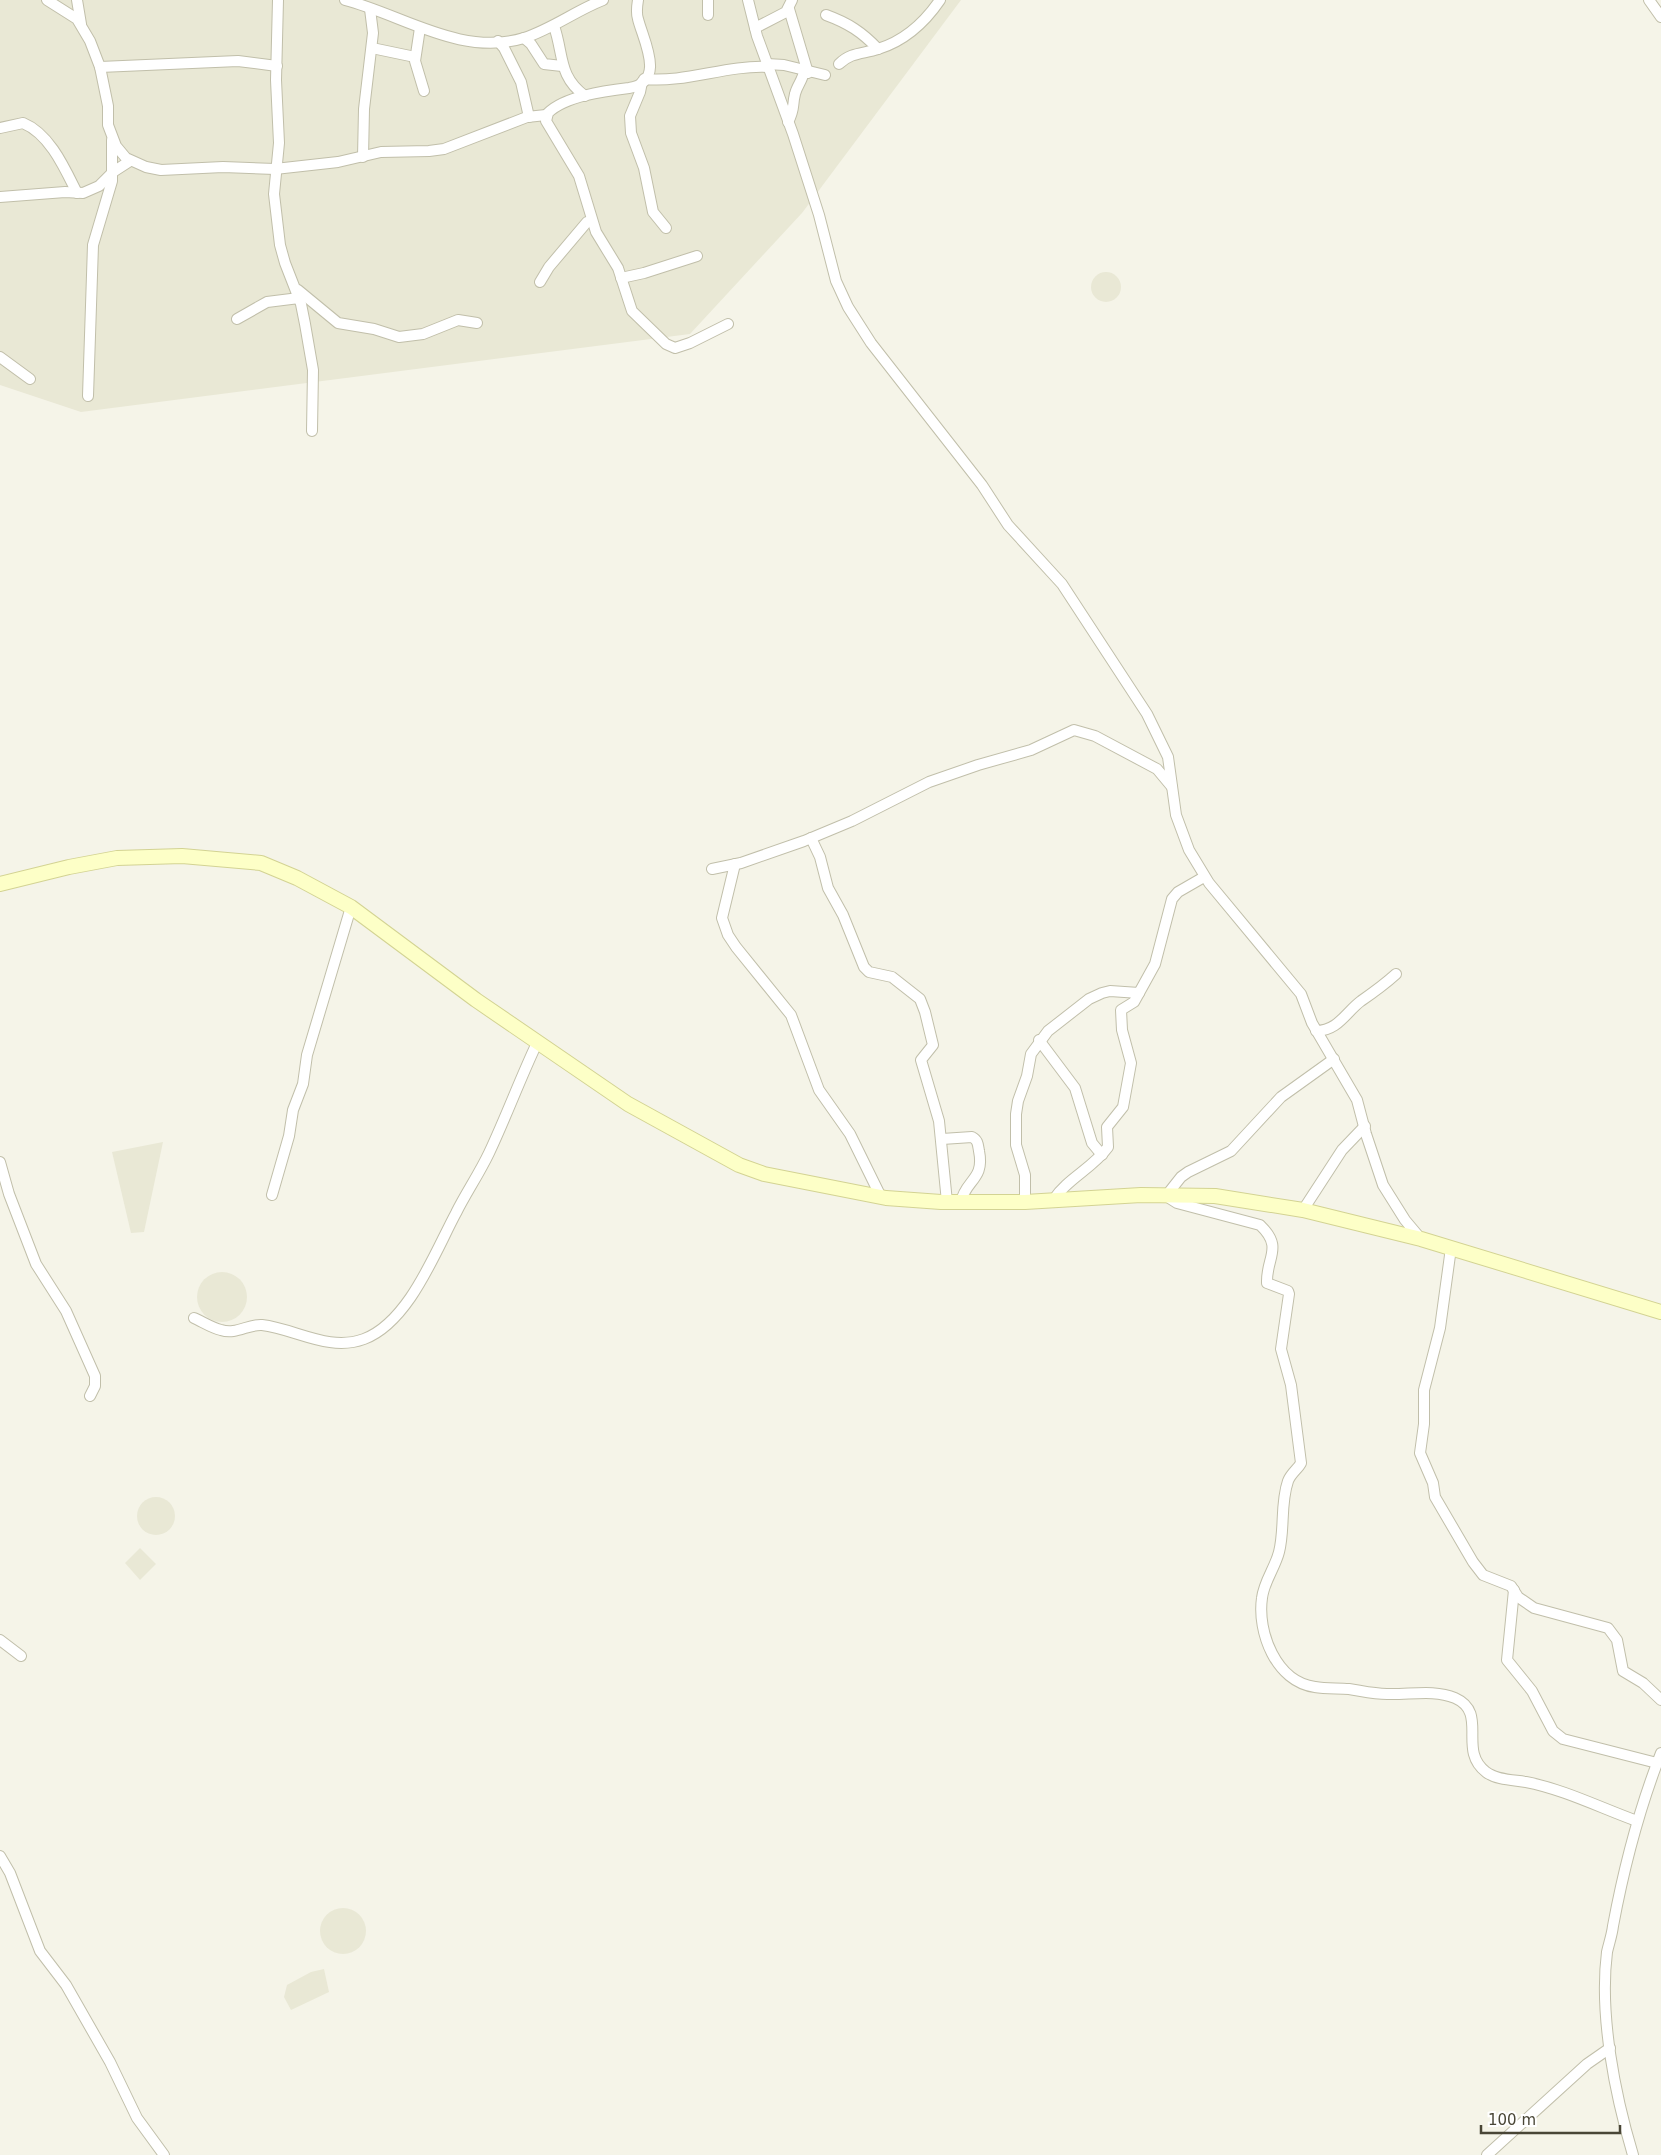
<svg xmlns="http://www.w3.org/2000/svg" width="1661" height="2155" font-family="'DejaVu Sans',sans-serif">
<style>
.residential{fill:#e9e8d5}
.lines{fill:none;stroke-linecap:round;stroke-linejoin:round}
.street-casing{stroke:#c1bfaa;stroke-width:12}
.secondary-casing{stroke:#d3d393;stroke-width:16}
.street{stroke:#fff;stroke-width:10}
.secondary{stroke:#fdffc7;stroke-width:14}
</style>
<rect width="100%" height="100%" fill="#f5f4e8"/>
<g class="residential">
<path d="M0,0H961L802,213L690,334L81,412L0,385Z"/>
<circle cx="1106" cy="287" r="15"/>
<path d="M163,1142L144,1232L131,1233L112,1152Z"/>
<circle cx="222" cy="1297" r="25"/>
<circle cx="156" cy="1516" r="19"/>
<path d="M140,1548L156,1564L140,1580L125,1563Z"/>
<circle cx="343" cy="1931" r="23"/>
<path d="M324,1969L329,1992L291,2010L284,1997L287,1985L311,1972Z"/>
</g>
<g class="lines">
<g class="street-casing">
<g id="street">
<path d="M47,0L77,19L90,41L100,67L108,106V125L116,146L126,158L146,167L161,170L223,167L275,169L338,162L381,152L429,151L444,149L527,117L546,115"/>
<path d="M77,0L81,24"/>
<path d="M278,0L276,80L279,143L274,194L280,245L285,263L301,304L305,324L313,370L312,431"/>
<path d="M345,0C403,15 461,57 524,38C552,29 575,11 603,0"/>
<path d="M638,0C637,6 636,13 638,19C643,40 667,82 629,88C605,91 565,96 548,113L546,121L579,176L596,232L618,268L632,311L666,344L675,348L690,343L728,324"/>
<path d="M748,0L757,36L793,134L819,215L836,281L848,307L871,343L982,485L1008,525L1062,584L1147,714L1168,757L1176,815L1189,850L1209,883L1301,994L1312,1023L1357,1100L1366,1134L1383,1185L1405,1220L1421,1239"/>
<path d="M1649,0L1661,17"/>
<path d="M789,9L808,73"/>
<path d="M708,15V0"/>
<path d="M826,15C848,23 862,32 878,49"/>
<path d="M554,26C564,55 558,76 585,96"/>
<path d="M420,28L415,61L424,91"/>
<path d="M755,28L786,12L792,0"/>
<path d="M524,38L531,44L544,64L562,66"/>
<path d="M498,41L504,48L521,82L529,117"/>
<path d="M372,48L415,57"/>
<path d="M767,64L784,65L825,75"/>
<path d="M839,64C851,52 863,54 878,49C904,41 925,22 940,0"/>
<path d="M100,67L238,61L277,66"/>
<path d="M644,79C687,83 725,65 768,67"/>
<path d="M642,82L640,92L630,116L631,133L644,168L653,212L666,228"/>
<path d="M788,122C795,109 792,106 795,94C797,85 803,80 804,71"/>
<path d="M0,128L23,123C50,134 65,169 77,193"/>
<path d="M363,157L364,109L373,33L370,9"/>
<path d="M0,197L65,192L83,193L99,186L113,172L130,161"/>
<path d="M621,278L644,273L697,256"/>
<path d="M540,282L549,267L587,222"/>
<path d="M298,290L338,323L374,329L399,337L423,334L458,320L477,323"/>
<path d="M237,319L267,302L299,298"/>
<path d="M0,357L30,379"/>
<path d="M88,396L93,245L112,181V140"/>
<path d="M811,838L820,857L828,888L843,915L864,967L869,972L892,977L920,999L925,1012L933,1045L921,1060L939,1121L947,1202"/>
<path d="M735,864L722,918L728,935L736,947L791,1015L819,1090L850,1134L881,1197"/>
<path d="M712,869L741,863L804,841L852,821L929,782L978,765L1031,750L1074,730L1095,736L1157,769L1172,787"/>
<path d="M1316,1031C1338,1031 1346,1012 1361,1001C1374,992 1385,984 1396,974"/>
<path d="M1039,1040L1075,1088L1092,1143L1102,1155"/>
<path d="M1334,1059L1281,1097L1231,1151L1188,1172L1181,1177L1166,1196L1177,1203L1260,1225C1284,1248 1266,1257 1267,1283L1288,1291L1289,1294L1281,1349L1291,1385L1301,1463C1298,1469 1291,1473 1288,1481C1280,1504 1285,1529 1279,1552C1275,1568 1264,1581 1262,1598C1257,1632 1276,1682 1315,1687C1326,1689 1338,1688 1349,1689C1362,1691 1374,1694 1387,1694C1409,1695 1434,1689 1455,1698C1489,1713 1457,1750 1486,1772C1496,1780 1514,1780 1526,1782C1563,1789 1601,1808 1637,1821"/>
<path d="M942,1139L972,1137C978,1140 978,1145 979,1151C985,1180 965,1180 961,1202"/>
<path d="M0,1162L9,1194L36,1264L66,1311L95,1376V1386L90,1396"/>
<path d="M272,1195L289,1136L293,1110L303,1084L307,1055L351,907"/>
<path d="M1054,1199C1067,1179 1093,1168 1108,1147L1107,1127L1123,1107L1131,1063L1122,1030L1121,1010L1134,1002L1155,964L1172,899L1178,892L1204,877"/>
<path d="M1025,1202V1175L1016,1145V1114L1018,1101L1027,1076L1031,1054L1048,1031L1089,999L1102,993L1110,991L1139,993"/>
<path d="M1303,1210L1342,1150L1365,1126"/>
<path d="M1451,1248L1440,1328L1424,1390V1424L1420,1453L1433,1483L1435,1497L1473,1562L1483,1575L1511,1586L1518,1597L1534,1608L1608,1628L1617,1640L1623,1671L1643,1683L1661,1700"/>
<path d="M194,1318C203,1322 212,1328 221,1330C236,1335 248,1324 262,1325C296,1329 329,1352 364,1339C409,1322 435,1252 456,1213C466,1193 479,1174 489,1153C506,1117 520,1079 537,1043"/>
<path d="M1514,1590L1507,1660L1532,1691L1553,1731L1563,1739L1657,1763"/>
<path d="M0,1640L21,1656"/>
<path d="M0,1856L10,1873L40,1951L66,1985L110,2062L137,2118L164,2155"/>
<path d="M1487,2155L1587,2064L1610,2048"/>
<path d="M1633,2155C1615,2095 1599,2015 1607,1952C1609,1943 1612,1935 1613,1926C1624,1867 1639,1809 1661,1753"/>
</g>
</g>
<g class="secondary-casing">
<path id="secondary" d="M0,884L69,867L117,858L182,856L261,863L297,878L351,907L476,1000L628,1104L739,1165L764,1174L886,1198L941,1202H1025L1141,1195L1215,1196L1303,1210L1421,1239L1661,1312"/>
</g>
<use href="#street" class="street"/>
<use href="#secondary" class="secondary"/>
</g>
<path d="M1481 2125v8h139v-8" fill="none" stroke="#494636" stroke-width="2.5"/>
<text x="1488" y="2125" font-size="15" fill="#494636" stroke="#ffffff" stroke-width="4" paint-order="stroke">100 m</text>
</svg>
